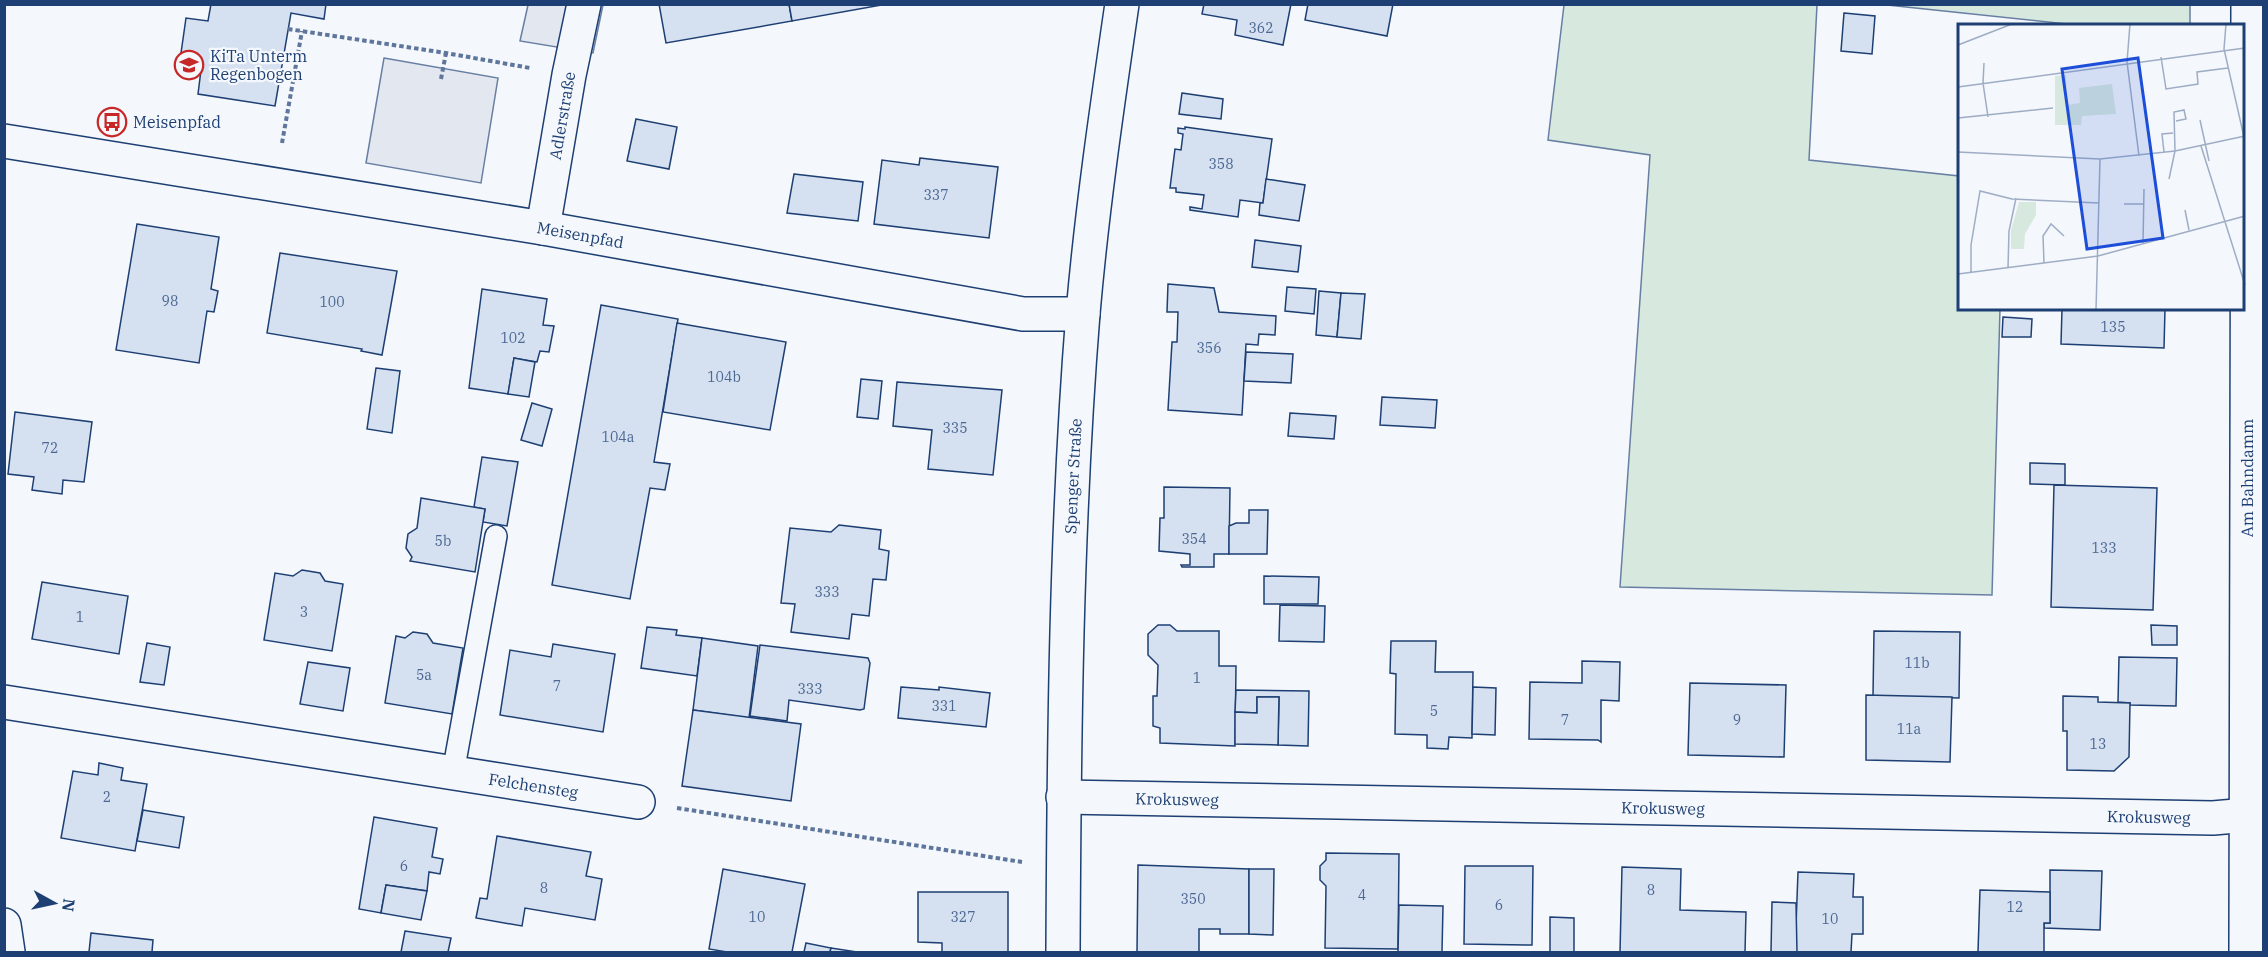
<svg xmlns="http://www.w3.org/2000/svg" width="2268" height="957" font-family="'IBM Plex Serif',serif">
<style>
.green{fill:#d7e8df;stroke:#687fa3;stroke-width:1.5}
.parking{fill:#e3e8f0;stroke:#687fa3;stroke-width:1.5}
.building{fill:#d5e0f0;stroke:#1d3f73;stroke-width:1.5}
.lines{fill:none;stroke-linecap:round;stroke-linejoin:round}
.lane-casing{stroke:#1d3f73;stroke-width:24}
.street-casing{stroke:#1d3f73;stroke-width:36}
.secondary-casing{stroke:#1d3f73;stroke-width:36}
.path{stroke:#5e769c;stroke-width:4;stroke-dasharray:4.5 3;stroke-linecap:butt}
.lane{stroke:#f4f7fb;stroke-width:21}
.street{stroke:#f4f7fb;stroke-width:33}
.secondary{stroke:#f4f7fb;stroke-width:33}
.labels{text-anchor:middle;stroke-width:4.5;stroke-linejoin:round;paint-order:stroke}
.number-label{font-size:14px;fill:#4b6792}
.poi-label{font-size:16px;fill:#1d3f73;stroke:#f4f7fb;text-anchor:start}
.street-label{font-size:16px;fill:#1d3f73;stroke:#f4f7fb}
.inset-road{fill:none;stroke:#9eadc5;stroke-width:1.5}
.view{fill:#1d4ed8;fill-opacity:0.15;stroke:#1d4ed8;stroke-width:3}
.inset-edge{fill:none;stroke:#1d3f73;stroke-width:3}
</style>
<rect width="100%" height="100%" fill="#f4f7fb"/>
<g class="green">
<path d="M1564,5H1817L1809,160L1959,176V309H2000L1992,595L1620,587L1650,155L1548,140Z"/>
<path d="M1887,5H2190V25H2076Z"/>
</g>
<g class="parking">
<path d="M528,5H603L593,53L520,41Z"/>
<path d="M384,58L498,78L481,183L366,163Z"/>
</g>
<g class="building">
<path d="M211,4H326L324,19L291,13L275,106L198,94L201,70L179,67L186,18L208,21Z"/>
<path d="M659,4H789L792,21L666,43Z"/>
<path d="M789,4H887L792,21Z"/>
<path d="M1204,4H1291L1283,45L1235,35L1237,20L1202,14Z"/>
<path d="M1308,4H1393L1387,36L1305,20Z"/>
<path d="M1844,13L1875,16L1872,54L1841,51Z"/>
<path d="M1182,93L1223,99L1221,119L1179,114Z"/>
<path d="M636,119L677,127L669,169L627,161Z"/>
<path d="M1185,127L1272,139L1263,203L1240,200L1238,217L1190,210V207L1202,209L1204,195L1176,192V188H1170L1175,149L1181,150L1183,134L1178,133V128L1185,129Z"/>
<path d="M920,158L998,167L989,238L874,224L882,160L919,165Z"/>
<path d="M794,174L863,182L858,221L787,213Z"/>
<path d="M1266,179L1305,185L1299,221L1259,215L1260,203H1263Z"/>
<path d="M137,224L219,237L211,289L218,291L214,312L207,311L199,363L116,350Z"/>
<path d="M1255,240L1301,246L1298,272L1252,267Z"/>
<path d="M280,253L397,271L382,355L361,351L362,349L267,333Z"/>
<path d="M1168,284L1214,288L1219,312L1276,316L1275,335L1259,334L1258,345L1246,344L1242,415L1168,410L1172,342H1177L1178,312H1167Z"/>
<path d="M1287,287L1316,289L1314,314L1285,311Z"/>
<path d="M482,289L547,299L543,325L554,326L549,352L540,351L537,362L514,358L508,394L469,388Z"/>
<path d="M1319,291L1341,293L1337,337L1316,335Z"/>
<path d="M1341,293L1365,294L1361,339L1337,337Z"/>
<path d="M601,305L678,319L654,462L670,464L665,490L650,488L630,599L552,585Z"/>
<path d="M2062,309H2165L2164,348L2061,344Z"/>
<path d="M2003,317L2032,319L2031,337H2002Z"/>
<path d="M677,323L786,342L770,430L663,412Z"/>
<path d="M1246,352L1293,354L1291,383L1244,381Z"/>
<path d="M514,358L535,362L529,397L508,394Z"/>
<path d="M376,368L400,371L392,433L367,429Z"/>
<path d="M861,379L882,381L878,419L857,417Z"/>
<path d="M897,382L1002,390L993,475L928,469L932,430L893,426Z"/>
<path d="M1382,397L1437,400L1435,428L1380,425Z"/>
<path d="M532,403L552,409L542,446L521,440Z"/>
<path d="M15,412L92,422L84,482L63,480L62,494L32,490L34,477L8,474Z"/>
<path d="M1290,413L1336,416L1334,439L1288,436Z"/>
<path d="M482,457L518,462L507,526L483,522L485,509L474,507Z"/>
<path d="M2030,463L2065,464V485L2030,484Z"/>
<path d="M2054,485L2157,488L2153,610L2051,607Z"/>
<path d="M1164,487L1230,488L1229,554H1214V567H1182L1181,565H1190V554L1159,551L1160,518H1164Z"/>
<path d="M421,498L485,509L475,572L410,561L412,557L406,548L408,534L417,528Z"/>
<path d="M1249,510H1268L1267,554H1229V526L1236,523H1249Z"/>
<path d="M839,525L881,530L879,549L889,551L886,580L873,579L869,616L852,614L849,639L791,632L795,604L781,603L790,528L831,532Z"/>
<path d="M302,570L320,573L325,581L343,584L332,651L264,640L275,573L293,576Z"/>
<path d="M1264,576L1319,577L1318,604H1264Z"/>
<path d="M42,582L128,596L119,654L32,639Z"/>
<path d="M1280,605L1325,606L1324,642L1279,641Z"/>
<path d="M1158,625H1170L1177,631H1219V666H1236L1235,746L1160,743V728L1153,726V696H1157L1158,665L1148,655V634Z"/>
<path d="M2151,625L2177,626V645H2152Z"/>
<path d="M647,627L677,630L676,635L702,638L697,676L641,668Z"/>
<path d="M1874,631L1960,632L1959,698L1873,696Z"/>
<path d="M413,632L427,634L433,643L463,648L452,714L385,703L396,636L405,638Z"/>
<path d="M702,638L758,646L749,718L693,710Z"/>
<path d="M1391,641H1436L1435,672H1473L1472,738L1449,737L1448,749L1427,748V735L1395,734L1396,674L1390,673Z"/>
<path d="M147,643L170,647L164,685L140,682Z"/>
<path d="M553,644L615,654L603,732L500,715L510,650L551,657Z"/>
<path d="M760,645L868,658L870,663L864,709L860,710L789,700L787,721L750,716Z"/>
<path d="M2119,657L2177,658L2176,706L2130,705V703L2118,702Z"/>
<path d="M1582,661L1620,662L1619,701L1601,700V742L1598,740L1529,739L1530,682L1582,683Z"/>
<path d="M308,662L350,668L343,711L300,704Z"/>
<path d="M1690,683L1786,685L1784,757L1688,755Z"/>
<path d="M901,687L939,690V687L990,693L986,727L898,718Z"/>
<path d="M1473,687L1496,688L1495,735L1472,734Z"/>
<path d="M1236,690L1309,691L1308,746L1278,745L1279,697H1257V713L1235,712Z"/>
<path d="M1866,695L1952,697L1950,762L1866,760Z"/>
<path d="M2063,696L2098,697V702L2130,703L2129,757L2114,771L2067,770V731H2063Z"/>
<path d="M1257,697H1279L1278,745L1235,744V712L1257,713Z"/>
<path d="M693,710L801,724L791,801L682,786Z"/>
<path d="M99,763L123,768L121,780L147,784L135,851L61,838L73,771L98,775Z"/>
<path d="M143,810L184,817L179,848L137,841Z"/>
<path d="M374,817L437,828L432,857L443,859L440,874L429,872L427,891L386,885L381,913L359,909Z"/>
<path d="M497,836L591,852L586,876L602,879L595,920L525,908L522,926L476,918L480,898L487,899Z"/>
<path d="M1326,853L1399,854L1398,949L1325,948L1326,886L1320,880V866L1326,860Z"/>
<path d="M1138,865L1249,869V934H1220V929H1199V952H1137Z"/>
<path d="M1465,866H1533L1532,945L1464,944Z"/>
<path d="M1622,867L1681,869L1680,910L1746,912L1745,952H1620Z"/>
<path d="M723,869L805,884L792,952H727L709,949Z"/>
<path d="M1249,869H1274L1273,935L1249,934Z"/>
<path d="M2050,870L2102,871L2100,930L2044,928V923H2050Z"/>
<path d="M1798,872L1854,874L1853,897H1863V934H1852L1851,952H1795Z"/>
<path d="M386,885L427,891L421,920L381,913Z"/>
<path d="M1980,890L2050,892V923H2044V952H1978Z"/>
<path d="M918,892H1008V952H942V943L918,942Z"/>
<path d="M1772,902L1796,903L1797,952H1771Z"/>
<path d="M1399,905L1443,906L1442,952H1398Z"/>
<path d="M1550,917L1574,918V952H1550Z"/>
<path d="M405,931L451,938L448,952H401Z"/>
<path d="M91,933L153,940L152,952H89Z"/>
<path d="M806,943L831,948L830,952H804Z"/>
<path d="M831,948L857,952H830Z"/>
</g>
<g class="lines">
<g class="lane-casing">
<path id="lane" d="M453,773L496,536"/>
</g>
<g class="street-casing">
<g id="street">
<path id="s1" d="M4,141L543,228L1023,314H1083"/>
<path id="s2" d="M543,228L569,75L584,4"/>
<path id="s3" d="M4,702L638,802"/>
<path id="s4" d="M1063,797L2213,818L2247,815L2264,819"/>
<path d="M4,925L8,952"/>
<path id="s5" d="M2246,952L2248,4"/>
</g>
</g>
<g class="secondary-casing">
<g id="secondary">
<path id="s6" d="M1063,952C1064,739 1066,525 1083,313C1092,209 1107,107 1122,4"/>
</g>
</g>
<g class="path">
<path d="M288,29L446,53L530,68"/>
<path d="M441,79L446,53"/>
<path d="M282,143L302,31"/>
<path d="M677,808L1022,862"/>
</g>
<use href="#lane" class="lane"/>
<use href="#street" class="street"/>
<use href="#secondary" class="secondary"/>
</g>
<defs>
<g id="school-ring" transform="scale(1.5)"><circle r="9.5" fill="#f4f7fb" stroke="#c62828" stroke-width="1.5"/><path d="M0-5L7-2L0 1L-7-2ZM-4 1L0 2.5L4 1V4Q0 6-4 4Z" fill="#c62828"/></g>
<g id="bus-ring" transform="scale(1.5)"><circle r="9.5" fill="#f4f7fb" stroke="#c62828" stroke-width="1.5"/><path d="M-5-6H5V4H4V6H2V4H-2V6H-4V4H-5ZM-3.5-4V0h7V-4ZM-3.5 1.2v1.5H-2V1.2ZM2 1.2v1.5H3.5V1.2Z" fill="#c62828"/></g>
</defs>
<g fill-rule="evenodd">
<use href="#school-ring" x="189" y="65"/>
<use href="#bus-ring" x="112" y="122"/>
</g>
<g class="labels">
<g class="number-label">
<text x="1261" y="33">362</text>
<text x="1221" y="169">358</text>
<text x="936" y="200">337</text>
<text x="170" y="306">98</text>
<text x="332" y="307">100</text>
<text x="2113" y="332">135</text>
<text x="513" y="343">102</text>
<text x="1209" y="353">356</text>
<text x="724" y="382">104b</text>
<text x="955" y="433">335</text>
<text x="618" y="442">104a</text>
<text x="50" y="453">72</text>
<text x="1194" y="544">354</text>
<text x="443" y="546">5b</text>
<text x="2104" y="553">133</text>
<text x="827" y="597">333</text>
<text x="304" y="617">3</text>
<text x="80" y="622">1</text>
<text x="1917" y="668">11b</text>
<text x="424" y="680">5a</text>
<text x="1197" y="683">1</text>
<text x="557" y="691">7</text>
<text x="810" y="694">333</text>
<text x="944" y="711">331</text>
<text x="1434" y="716">5</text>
<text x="1565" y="725">7</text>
<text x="1737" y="725">9</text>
<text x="1909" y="734">11a</text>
<text x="2098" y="749">13</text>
<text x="107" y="802">2</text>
<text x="404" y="871">6</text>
<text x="544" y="893">8</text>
<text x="1651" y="895">8</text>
<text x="1362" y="900">4</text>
<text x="1193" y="904">350</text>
<text x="1499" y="910">6</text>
<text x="2015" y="912">12</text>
<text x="757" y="922">10</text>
<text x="963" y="922">327</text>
<text x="1830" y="924">10</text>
</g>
<g class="poi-label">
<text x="210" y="62">KiTa Unterm<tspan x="210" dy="18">Regenbogen</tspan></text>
<text x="133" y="128">Meisenpfad</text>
</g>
<g class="street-label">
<text dy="6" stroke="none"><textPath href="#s2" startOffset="114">Adlerstraße</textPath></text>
<text dy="6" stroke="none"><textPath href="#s1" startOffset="584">Meisenpfad</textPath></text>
<text dy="6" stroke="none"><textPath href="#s6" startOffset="476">Spenger Straße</textPath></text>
<text dy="6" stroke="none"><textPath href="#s5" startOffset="474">Am Bahndamm</textPath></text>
<text dy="6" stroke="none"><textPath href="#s3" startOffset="536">Felchensteg</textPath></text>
<text dy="6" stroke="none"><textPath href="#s4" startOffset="114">Krokusweg</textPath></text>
<text dy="6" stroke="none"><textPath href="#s4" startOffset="600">Krokusweg</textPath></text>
<text dy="6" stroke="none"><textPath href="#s4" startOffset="1086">Krokusweg</textPath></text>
</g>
</g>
<g transform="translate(1958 24)">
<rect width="286" height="286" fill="#f4f7fb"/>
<path d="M108,51L109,81L122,79L121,64L154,60L158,90L124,92L123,101H97V52ZM61,178H78V191L67,210L66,225H53V206Z" fill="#d7e8df"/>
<path class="inset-road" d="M172,0L169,38L181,132M268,0L266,25L286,113M0,21L54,0M203,33L208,65L240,60L239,48L270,44M26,39L25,59L30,93M0,63L287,24M0,94L95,84M242,96L251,137M243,122L287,261M0,128L142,135L217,127L287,112M206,128L204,110L215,109M211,155L217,127L216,88L226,86L228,95L218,97M166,180H186M227,186L231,206M185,219L186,165M86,239L85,212L93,200L106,212M50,244L51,207L58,174M13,248V221L22,167L54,175L141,179M0,250L140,232L287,192M138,286L142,135"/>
<path class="view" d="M180,34L205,214L129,225L104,45Z"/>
<rect width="286" height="286" class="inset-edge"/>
</g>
<rect width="2268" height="957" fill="none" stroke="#1d3f73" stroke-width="12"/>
<g transform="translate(54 903) rotate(98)" stroke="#f4f7fb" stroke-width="4.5" paint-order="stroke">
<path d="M0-4.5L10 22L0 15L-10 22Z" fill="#1d3f73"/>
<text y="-9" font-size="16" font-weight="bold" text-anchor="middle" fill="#1d3f73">N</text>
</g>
</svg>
